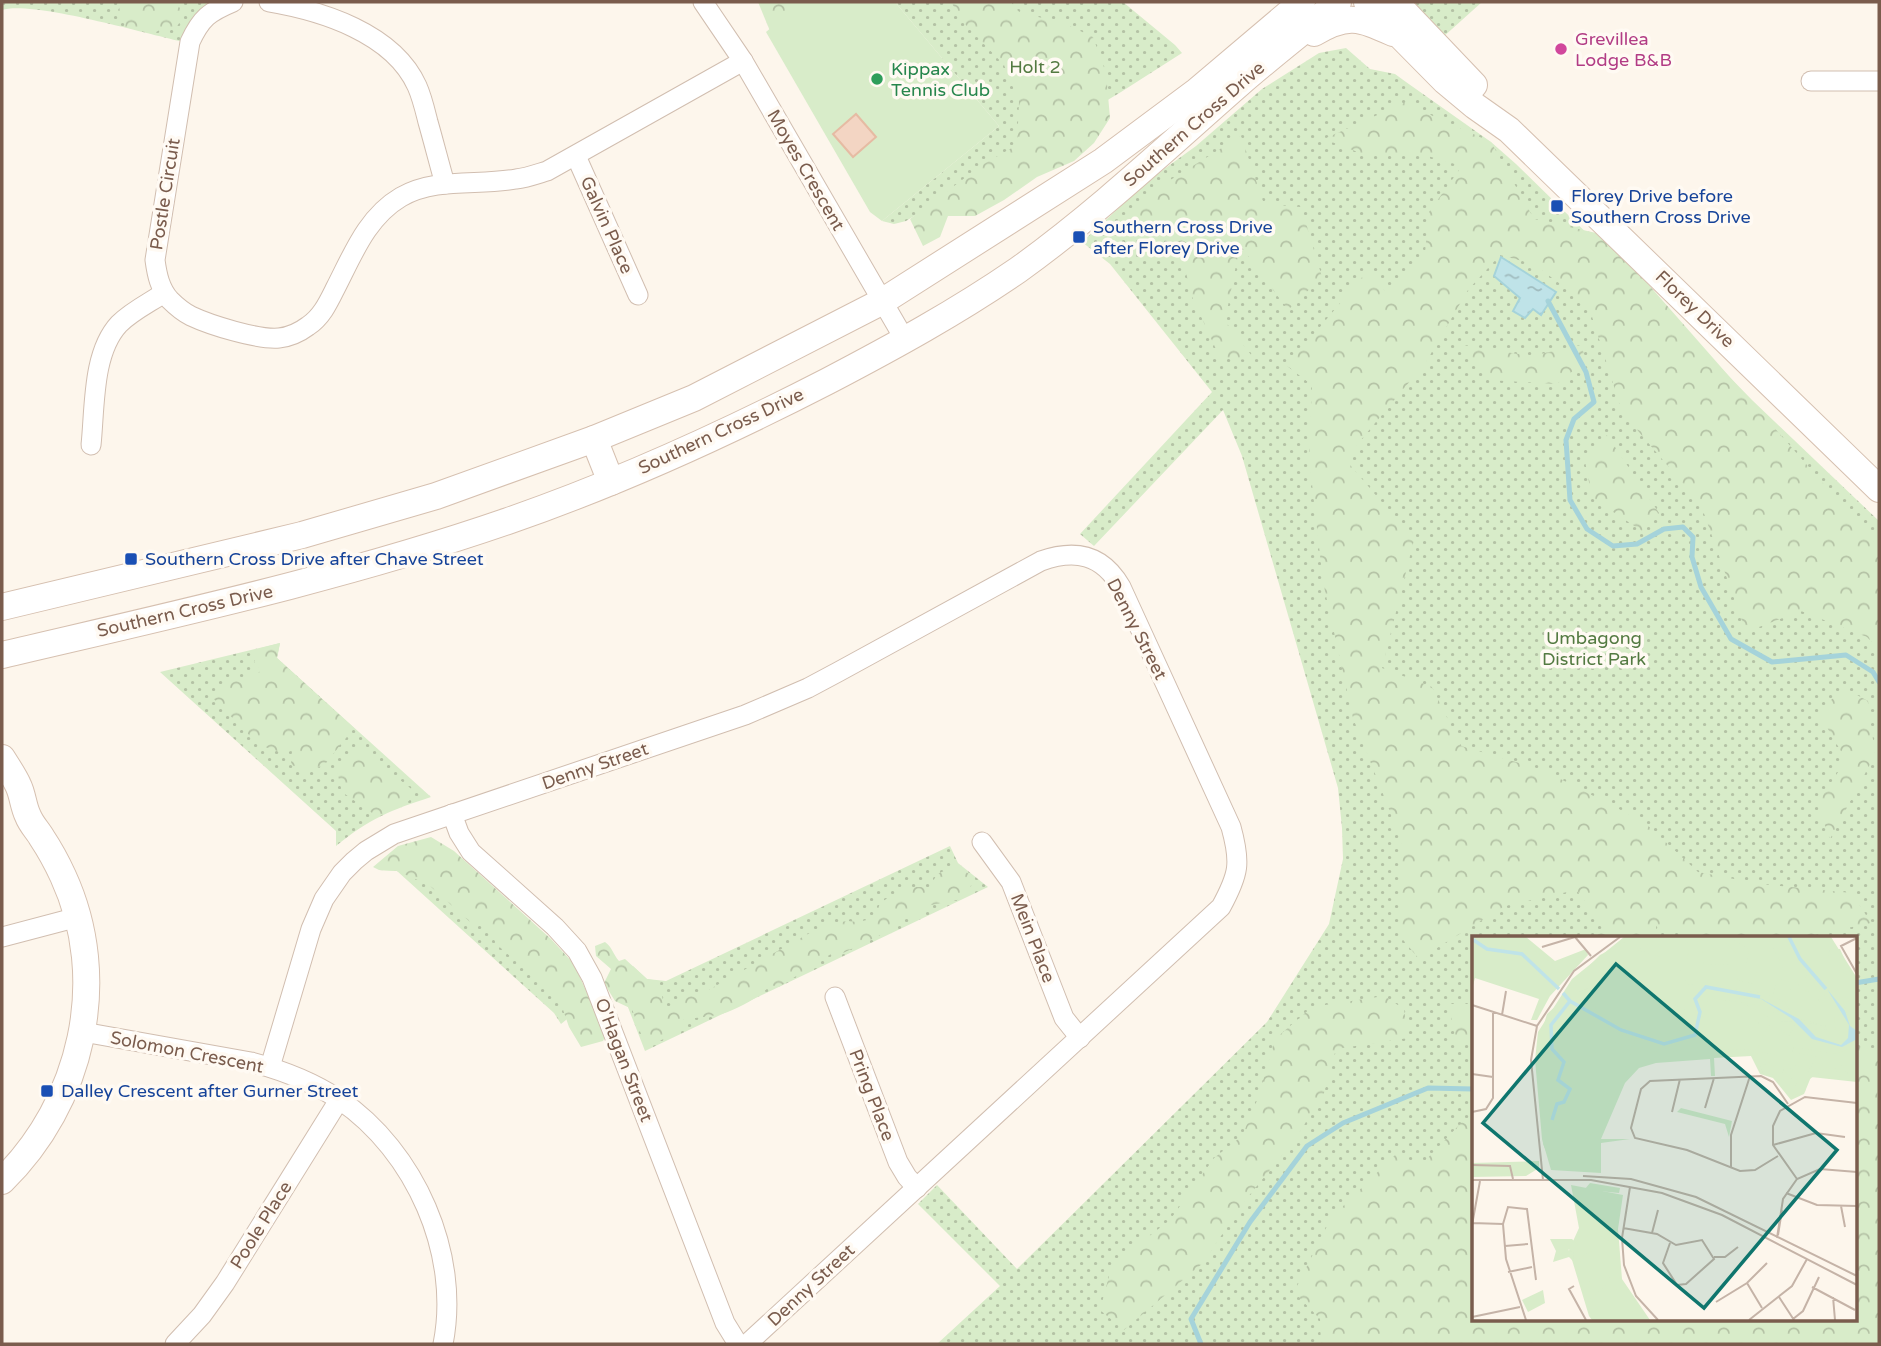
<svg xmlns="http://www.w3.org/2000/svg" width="1881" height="1346" font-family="'Varela Round',sans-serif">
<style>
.green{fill:url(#green-dots);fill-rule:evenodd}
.forest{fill:url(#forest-crowns)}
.pitch{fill:#d8ecc9}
.water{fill:url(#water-ripples);stroke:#a5d3da;stroke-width:2}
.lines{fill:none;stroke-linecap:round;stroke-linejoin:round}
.stream{stroke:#a5d3da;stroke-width:5}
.building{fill:#f3d5c3;stroke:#e6bba3;stroke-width:2}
.street-casing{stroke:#d1beb0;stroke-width:21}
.secondary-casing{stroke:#d6c0b0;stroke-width:28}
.street{stroke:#fff;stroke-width:19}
.secondary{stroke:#fff;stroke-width:26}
.hotel-dot{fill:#d1479c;stroke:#fffaf3;stroke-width:2.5}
.leisure-dot{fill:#2e9e5b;stroke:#fffaf3;stroke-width:2.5}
.transit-dot{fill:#1a4fb4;stroke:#fffaf3;stroke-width:2.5}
.labels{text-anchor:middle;stroke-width:7;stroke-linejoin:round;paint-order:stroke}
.hotel-label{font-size:18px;fill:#b23c85;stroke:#fffaf3;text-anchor:start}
.park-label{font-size:18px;fill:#537a41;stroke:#fffaf3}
.leisure-label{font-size:18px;fill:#27864d;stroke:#fffaf3;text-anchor:start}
.street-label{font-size:18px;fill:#7a5c4d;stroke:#fffaf3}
.transit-label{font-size:18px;fill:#164399;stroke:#fffaf3;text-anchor:start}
.inset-river{fill:none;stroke:#bfe3e8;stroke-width:3.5}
.inset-road{fill:none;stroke:#c5b3a7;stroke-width:2}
.view{fill:#0f766e;fill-opacity:0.15;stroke:#0f766e;stroke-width:3.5}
.inset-edge{fill:none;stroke:#7a5c4d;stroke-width:3.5}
</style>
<defs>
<pattern id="green-dots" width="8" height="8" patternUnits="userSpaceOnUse" patternTransform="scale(1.75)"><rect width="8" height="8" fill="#d8ecc9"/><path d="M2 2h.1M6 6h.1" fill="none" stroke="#b4c2a5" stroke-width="1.8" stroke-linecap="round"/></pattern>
<pattern id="forest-crowns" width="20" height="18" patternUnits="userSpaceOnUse" patternTransform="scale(1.75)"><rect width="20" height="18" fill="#d8ecc9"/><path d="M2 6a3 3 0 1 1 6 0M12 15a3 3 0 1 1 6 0" fill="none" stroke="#b4c2a5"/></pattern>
<pattern id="water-ripples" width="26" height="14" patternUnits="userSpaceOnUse" patternTransform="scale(1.75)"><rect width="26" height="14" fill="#bfe3e8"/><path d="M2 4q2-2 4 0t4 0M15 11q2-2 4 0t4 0" fill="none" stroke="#a0bbbe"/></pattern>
</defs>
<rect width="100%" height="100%" fill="#fdf6ec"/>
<g class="green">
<path d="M2,2H223L184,42C147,34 31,0 2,10Z"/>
<path d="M895,2H1123L1175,45L1182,53L1121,92L906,221L894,224L882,221L999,126Z"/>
<path d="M1414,2H1482L1442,38L1413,7Z"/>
<path d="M1346,48L1370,69L1395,74L1406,82L1491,142L1516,164L1651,296L1752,400L1879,521V1344H937L1000,1286L918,1204L937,1185L1017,1269L1267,1022L1329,924L1343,859L1342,828L1338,788L1242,456L1223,410L1094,546L1080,534L1212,392L1110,264L1082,242L1149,180L1196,146L1262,89L1319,53ZM1473,938H1855V1320H1473Z"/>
<path d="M280,643L277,658L431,797C391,810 369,819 336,846V831L160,672Z"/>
<path d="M950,846L958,863L988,887L645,1051L617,979L633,966L647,979L666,981Z"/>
<path d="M424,848L587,1003L561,1024L554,1013L397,871L379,870L401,856Z"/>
</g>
<g class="forest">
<path d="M123,2H176C185,15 184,18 174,30L161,29L153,34L125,27L126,21L119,16L118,10Z"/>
<path d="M758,2H850L775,43Z"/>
<path d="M951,2H1011L1020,13L1061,22L1093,37L1106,73L1110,118L1094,143L1074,161L1037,177L1004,200L975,216H948L940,237L923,246L910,219L982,165L1017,145L1019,102L1004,65L965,24Z"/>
<path d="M1404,103L1491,142L1534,219L1605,235L1879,547V650L1867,637L1801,611L1746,632L1701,505L1622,412L1588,304L1533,264L1500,255L1468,290L1426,362L1345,459L1414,540L1382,668L1432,687L1461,746L1543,770L1644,822L1698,872L1760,884L1852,893L1871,923L1800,938H1696L1656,926L1657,938H1592L1606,929L1576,890L1505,906L1419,959L1399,935L1402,842L1353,718L1323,582L1309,457L1312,385L1287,366L1369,269L1388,295L1425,253L1429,212L1462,166L1414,152L1368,156L1324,139Z"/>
<path d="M1241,136L1264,204L1301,207L1322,277L1288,310L1240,245L1225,321L1255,360L1220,358L1189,290L1180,243L1111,232L1151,192Z"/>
<path d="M1462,345L1531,356L1581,345L1586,360L1557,384L1490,380Z"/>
<path d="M1607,435L1659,513L1642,531L1592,498L1585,461Z"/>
<path d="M280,643L277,658L354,728L326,763L312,771L291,765L292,751L280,752L259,745L213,698L217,686L262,671L254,662L261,648Z"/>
<path d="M1844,688L1868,701L1875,755L1830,839L1817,804L1846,760L1818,712Z"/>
<path d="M353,751H363L414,791L409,801L378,817L342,792L337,771Z"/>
<path d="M431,837L454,851L551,939L574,964L606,1035L603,1041L581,1047L569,1027L559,998L496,944L488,924L470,922L429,885L397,871L379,870L373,867L398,846Z"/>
<path d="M956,866L969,874L972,881L969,893L957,900L931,905L917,915L903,919L891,930L843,953L831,954L779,987L771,985C760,997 738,1009 722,1014C710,1017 696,1017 683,1020L675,1033L646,1048L632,1009L615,1001L604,983L611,969L596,956L595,946L605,942C612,947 613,954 619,961L625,959L647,979L659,981L665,1011L679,998L703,993L824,925L847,921L858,922L875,918L880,903L905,887H930L937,874Z"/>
<path d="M1384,996L1404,1009L1408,1038L1336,1049L1324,1093L1296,1138L1243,1203L1203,1263L1124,1330L1100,1310L1112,1265L1170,1220L1214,1158L1242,1136L1258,1098L1275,1039L1312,1007Z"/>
<path d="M1448,1004H1473V1041L1458,1047Z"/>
<path d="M1855,1045L1878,1056L1877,1109L1879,1110V1344H1321L1320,1319L1294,1292L1331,1218L1395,1155L1422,1164L1462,1122L1473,1127V1320H1855Z"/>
</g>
<path class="pitch" d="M802,2H895L999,126L882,221L870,212L766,32Z"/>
<path class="water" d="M1501,257L1556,292L1541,315L1533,309L1525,318L1513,311L1520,298L1494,276Z"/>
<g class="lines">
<g class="stream">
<path d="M1548,301L1586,372L1594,402L1574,419L1566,440L1570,500L1587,529L1613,546L1637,544L1664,529L1683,527L1693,537L1692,557L1701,587L1731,639L1772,662L1846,655L1873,672L1879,682"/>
<path d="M1855,983L1879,979"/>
<path d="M1201,1344L1191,1319L1250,1222L1307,1146L1343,1123L1428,1088L1473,1089"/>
</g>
</g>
<path class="building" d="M856,114L876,137L853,157L833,134Z"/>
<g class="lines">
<g class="street-casing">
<g id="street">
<path d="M233,2C209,12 201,18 190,42L155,260C157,275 160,289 170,300C176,306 183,312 191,316C210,325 258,340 279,338C289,337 300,332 308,326C322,317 329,301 336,287C353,254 367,217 401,197C436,177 478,186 516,179C526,178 537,174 547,171L743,61"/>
<path d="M269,2C322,11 393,33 417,86C422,97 425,110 428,122C434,143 439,163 445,184"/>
<path d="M703,2L743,61L905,340"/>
<path d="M1811,81H1879"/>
<path d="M576,156L638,295"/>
<path d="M91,445C95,408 92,353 119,324C132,311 149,303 164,293"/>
<path d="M452,814L459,833L471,852L555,927L577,951L592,978L725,1323L738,1344"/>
<path d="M982,842L1011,882L1064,1018L1080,1038"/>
<path d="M2,937L78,917"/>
<path d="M835,997L898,1162L907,1177L917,1188"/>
<path d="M83,1032L251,1062C282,1070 313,1082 340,1100C415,1151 461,1254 443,1344"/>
<path d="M270,1067L311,929L324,899L342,873L354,861L366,851L394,834L745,715L808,688L838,672L1041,561C1075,549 1102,554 1121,587L1231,827C1241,863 1239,874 1221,907L747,1344"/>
<path d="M175,1344L202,1315L225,1283L339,1100"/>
</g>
</g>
<g class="secondary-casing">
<g id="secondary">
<path d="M1367,2L1445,81L1475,106L1509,130L1879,489"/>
<path d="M1395,2L1474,85"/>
<path d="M1314,33C1348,13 1359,18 1393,33"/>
<path d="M594,439L611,482"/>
<path d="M2,607L302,535L436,496L594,439L694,398L883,301L1103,161L1197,91L1302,2"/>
<path d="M2,655C172,615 343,578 508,521C618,483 725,434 828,381C893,347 957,312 1018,270C1096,214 1166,148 1239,84C1271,56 1305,30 1338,2"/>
<path d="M2,758C7,766 14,776 18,785C23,795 23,806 28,816C31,824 38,831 42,838C50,850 57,863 63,876C111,980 82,1103 2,1181"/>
</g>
</g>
<use href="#street" class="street"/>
<use href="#secondary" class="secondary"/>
</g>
<circle class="hotel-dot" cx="1561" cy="49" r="7"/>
<circle class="leisure-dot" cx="877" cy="79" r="7"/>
<g class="transit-dot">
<rect x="1550" y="199" width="14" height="14" rx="3.5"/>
<rect x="1072" y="230" width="14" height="14" rx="3.5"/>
<rect x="124" y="552" width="14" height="14" rx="3.5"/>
<rect x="40" y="1084" width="14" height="14" rx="3.5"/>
</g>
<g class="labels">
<g class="hotel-label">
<text x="1575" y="45">Grevillea<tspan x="1575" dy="21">Lodge B&amp;B</tspan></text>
</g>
<g class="park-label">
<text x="1035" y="73">Holt 2</text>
<text x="1594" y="644">Umbagong<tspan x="1594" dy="21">District Park</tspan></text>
</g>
<g class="leisure-label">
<text x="891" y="75">Kippax<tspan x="891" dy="21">Tennis Club</tspan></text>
</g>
<g class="street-label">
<text transform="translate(1194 124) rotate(-41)" y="6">Southern Cross Drive</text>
<text transform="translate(806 170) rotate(60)" y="6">Moyes Crescent</text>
<text transform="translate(165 194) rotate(-81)" y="6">Postle Circuit</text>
<text transform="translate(607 225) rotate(66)" y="6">Galvin Place</text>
<text transform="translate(1695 309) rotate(44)" y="6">Florey Drive</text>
<text transform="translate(721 431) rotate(-25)" y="6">Southern Cross Drive</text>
<text transform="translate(185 611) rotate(-13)" y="6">Southern Cross Drive</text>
<text transform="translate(1137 629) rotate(63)" y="6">Denny Street</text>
<text transform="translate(595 766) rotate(-19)" y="6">Denny Street</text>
<text transform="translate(1033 938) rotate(69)" y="6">Mein Place</text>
<text transform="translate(187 1052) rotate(11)" y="6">Solomon Crescent</text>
<text transform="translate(624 1060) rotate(69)" y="6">O'Hagan Street</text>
<text transform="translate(872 1095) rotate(69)" y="6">Pring Place</text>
<text transform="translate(261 1225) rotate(-58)" y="6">Poole Place</text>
<text transform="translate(811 1285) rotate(-43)" y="6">Denny Street</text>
</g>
<g class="transit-label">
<text x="1571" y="202">Florey Drive before<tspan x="1571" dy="21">Southern Cross Drive</tspan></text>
<text x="1093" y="233">Southern Cross Drive<tspan x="1093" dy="21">after Florey Drive</tspan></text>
<text x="145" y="565">Southern Cross Drive after Chave Street</text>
<text x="61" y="1097">Dalley Crescent after Gurner Street</text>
</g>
</g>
<g transform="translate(1472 936)">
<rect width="385" height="385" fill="#fdf6ec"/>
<path d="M0,1H54L83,25L114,13L116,19L78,60L65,84H59L67,63L3,42L0,53ZM152,1H359L385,42V146L339,141L332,158L319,164L301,142L288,138L279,120L242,122L243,140H239L238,123L184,127L167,132L153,147L129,203H158L129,207V237L79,234L70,203L63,124L66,96L100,43ZM67,225V232L54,240L0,241V227ZM99,249L151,259H127L131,293H146L150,343L178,384H120L117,380L97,314L107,292ZM71,354L73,367L56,376L50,364Z" fill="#d8ecc9"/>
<path d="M163,1H187L166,14L190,21V62L215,75L208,93L196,98L171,96L134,67L125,74L116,63L121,56L117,52L107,56L98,49L128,19ZM211,1H226L224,8L230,11L231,19L225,24L236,29L259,28L246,22V5H252L263,16L266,44L281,48L286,33L277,40L273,36L277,13L257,1H301L299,8L311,31L309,44L323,46L337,58L333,39L340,44L345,54L362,65L348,60L346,65L365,71L369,79L362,82L364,93L343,94L338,87L358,91L328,83L327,76L319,77L313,66L290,57L216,48L206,31L214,27L218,10ZM304,48L319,54L340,75L313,64L315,58H301ZM360,13H368L385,51L355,17ZM62,14L82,29L94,23L99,26L95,32H85L91,41L85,45L60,20ZM374,61L385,67V84L378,88L370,62ZM87,67L75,96L76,113L89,126L76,180L81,194L119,185V169L136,157L119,102L103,84V79L122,89L129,99L131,91L164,105L161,111L135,105V112L160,119V124L117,202L98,206V201L77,208L90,225L77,222L71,208L65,111L75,78ZM273,68L298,82L307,78L309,86L319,85L323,90L316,101L308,92L296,89L286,112L290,116L311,121L313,128L330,131L329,137H335L342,126L350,129L351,122L320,116L322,111L363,118L385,110V131L369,129L380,143L369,142L362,131H355L332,147L325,146L323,151L334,150L333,156L317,160L312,154L321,140L307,146L300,138L291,137L287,127L312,133L310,138L324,134L299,128L279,113L247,114L246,106H287L290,102L266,94L285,91L287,86L266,80ZM216,105H231L232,110L198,116L185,124L167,115L169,111L179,117ZM209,172L260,185L257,201L253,188L205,176ZM120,206L124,210L118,227L125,235L100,234L104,209H111V220L120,214ZM118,247L148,252L147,257L127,255L121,265L119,284L145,291L141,308L121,295L113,282L114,270L107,260ZM78,303H100L106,309L96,314L101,316L102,326L97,321L81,326L84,315Z" fill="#d8ecc9" fill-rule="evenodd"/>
<path d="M235,52L265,62L290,63L322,86L287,69L236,62L231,82L224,62Z" fill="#d8ecc9"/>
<path d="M127,259H151L146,293L127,292ZM124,313L138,343L120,351L107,322ZM139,346L166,383L164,384H134L118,362Z" fill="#d8ecc9"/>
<path d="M355,53L373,75L378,90L385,95V103L370,111L340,103L319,82L286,61L327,83L344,101L369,109L376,102L377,89Z" fill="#bfe3e8"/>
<path class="inset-river" d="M317,1L328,23L354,53M0,3L15,13L50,18L87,53M91,57L98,65L149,94L192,108L223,99L228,76L223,63L234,51L288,61M80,184L85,168L92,166L98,153L86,144L92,126L80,113L79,89L98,65"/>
<path class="inset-road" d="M103,1L119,20M385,2L369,10L385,38M70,11L103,1M0,69L65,90M30,79L34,55M0,138L21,141M233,172L242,142M0,176L14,173L21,162V76M200,176L208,143M301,209L344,197L373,201M306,220L283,234L268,235L215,214L163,202L159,192L169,153L178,145L289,140L301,146L316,168M0,229L38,230L41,243M259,232V199L278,140M111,240L159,243L224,261L385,340M325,243L301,209V190L308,175L333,161L385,167M0,244H119L190,257L250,279L385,349M71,244L59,124L65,90L102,35L148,1M158,251L150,302L152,329L164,360L186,384M314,257L345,269L385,270M369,270L373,291M0,287L31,288M0,289L8,245M151,292L185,298L204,309L230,304L242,323L214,348L205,349L191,327L198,307M180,297L186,274M306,299L310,274M305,302L311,263L325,243L348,233L385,236M33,310L56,308M242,321H253L266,311M36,336L60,331M275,347L290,372M102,350L97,353L114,384M340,351L383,374M307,361L322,384M361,361L363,384M244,366L275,347L295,327M0,381L48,371M321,383L331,375L347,341M54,384L34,323L31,288L36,271L55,273L64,344M277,384L320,350L335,323"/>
<path class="view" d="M144,28L365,214L232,372L11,187Z"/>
<rect width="385" height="385" class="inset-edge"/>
</g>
<rect width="1881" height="1346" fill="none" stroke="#7a5c4d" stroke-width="7"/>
</svg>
